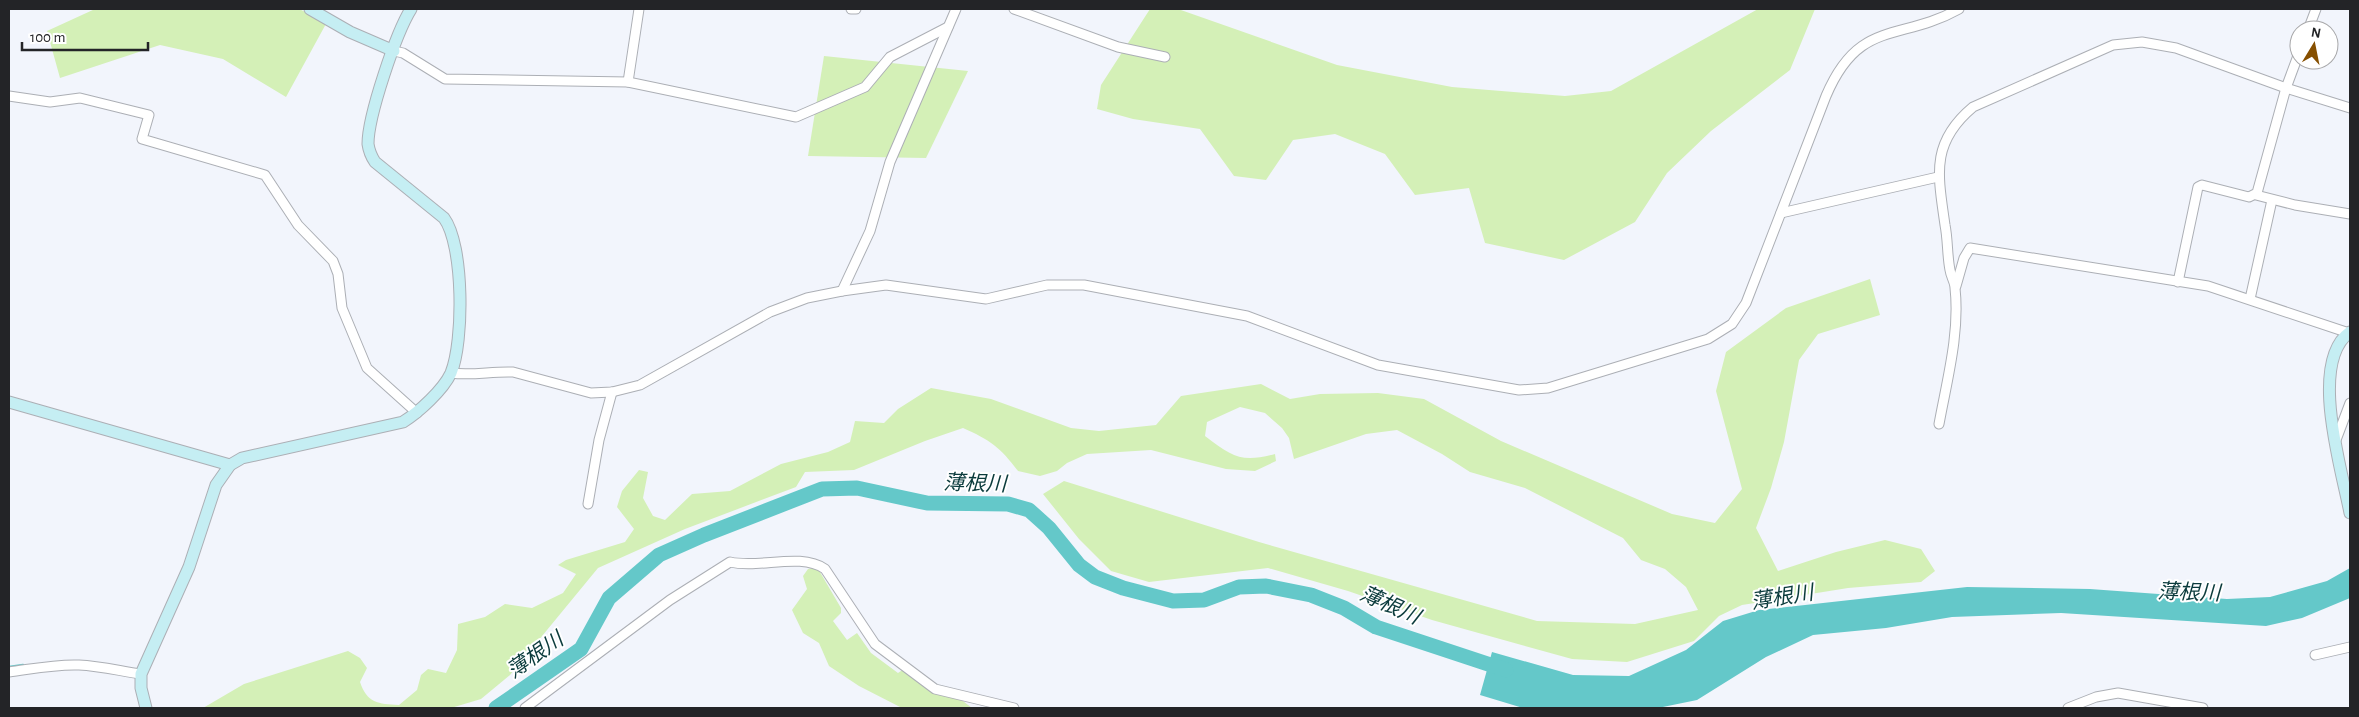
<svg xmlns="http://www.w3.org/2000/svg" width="2359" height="717" font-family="'Alegreya Sans','Noto Sans JP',sans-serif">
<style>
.green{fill:#d4f0b7}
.water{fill:#64c8c9}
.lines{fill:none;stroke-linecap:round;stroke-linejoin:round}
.stream{stroke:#64c8c9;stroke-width:2.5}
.river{stroke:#64c8c9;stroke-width:15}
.street-casing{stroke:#acafb5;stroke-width:11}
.secondary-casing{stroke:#acafb5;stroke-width:13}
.street{stroke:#fff;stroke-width:9}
.secondary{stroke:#c5eef3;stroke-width:11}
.labels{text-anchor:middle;stroke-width:4;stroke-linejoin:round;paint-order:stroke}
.water-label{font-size:21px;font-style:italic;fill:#0b3b3c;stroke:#fff}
</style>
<rect width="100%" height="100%" fill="#f2f5fc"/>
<g class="green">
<path d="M95,9H299L327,22L286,97L223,59L160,45L60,78L47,31Z"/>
<path d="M1150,9H1178L1337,65L1452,87L1565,96L1611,91L1758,9H1815L1790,70L1711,131L1667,173L1635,222L1564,260L1485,243L1469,188L1415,195L1385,154L1335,134L1293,140L1266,180L1234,176L1200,129L1133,119L1097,109L1101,85Z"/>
<path d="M824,56L968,71L926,158L808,156Z"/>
<path d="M1870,279L1880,315L1818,334L1799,360L1784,442L1771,488L1756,528L1778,571L1836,552L1885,540L1921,549L1935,571L1921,582L1848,588L1742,605L1719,616L1694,641L1627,662L1572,659L1432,620L1348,591L1268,568L1149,582L1111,571L1079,539L1043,494L1064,481L1259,542L1537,621L1635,624L1698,610L1686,587L1665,569L1641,560L1623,538L1525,488L1470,472L1442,454L1397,430L1366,434L1294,459L1289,438L1282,428L1265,413L1240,407L1207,422L1205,436C1233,457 1241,463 1275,454L1276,461L1255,471L1226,469L1151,450L1087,454L1067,463L1057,471L1040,476L1018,471C1000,447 990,440 963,428L925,441L854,470L805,472L796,487L685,529L598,568L510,675L481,699L451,708H203L244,684L348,651L360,658L367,668L360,682C367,703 378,704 399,705L417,690L421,675L428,669L446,673L457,650L458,624L485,617L505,604L532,608L563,593L576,574L558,565L566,560L625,542L634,529L617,507L622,491L639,470L648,472L643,498L653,516L665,520L692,494L730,491L781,464L828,452L850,442L855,421L884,423L898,409L931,388L991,399L1071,428L1099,431L1156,425L1181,396L1261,384L1290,399L1320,394L1378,393L1424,399L1501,441L1672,514L1715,523L1742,489L1716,391L1726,352L1786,308Z"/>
<path d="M817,567L841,608V613L833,621L847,640L857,633L871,653L898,673L904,669L959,698L972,708H902L859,686L829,666L819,643L803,633L792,610L807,589L803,576L808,569Z"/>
</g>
<path class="water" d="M2350,568V598L2302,618L2266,626L2061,613L1952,617L1886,628L1813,635L1766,657L1697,700L1658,708H1523L1480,695L1492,652L1573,675L1629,676L1686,650L1723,621L1759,610L1967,587L2090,589L2227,599L2270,597L2327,581Z"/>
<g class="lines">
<path class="stream" d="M9,667L23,665"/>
<path class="river" d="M496,708L581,649L609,598L659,555L704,535L822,489L857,488L927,503L1008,504L1029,510L1049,528L1079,565L1095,577L1123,588L1173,601L1204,600L1239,587L1266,586L1311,595L1344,608L1376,627L1506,670"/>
<g class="street-casing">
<g id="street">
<path d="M851,9H856"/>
<path d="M1014,9L1118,47L1165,57"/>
<path d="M2308,30L2316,9"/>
<path d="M394,51L403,53L445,79L628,82L796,117L865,87L890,57L948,27"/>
<path d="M628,82L639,9"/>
<path d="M9,96L50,102L80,98L149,115L142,139L265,175L298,225L333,261L338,274L342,308L367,368L417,413"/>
<path d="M2256,195L2295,205L2350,214"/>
<path d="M1781,213L1938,177"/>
<path d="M2178,282L2198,187L2202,185L2249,197L2257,193L2286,88L2299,53"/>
<path d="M1956,286L1964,258L1970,248L2208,286L2349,333"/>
<path d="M842,291L870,231L890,162L956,9"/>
<path d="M2250,299L2272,200"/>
<path d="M451,373C472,376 492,371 513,372L591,393L612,392L640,385L770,312L807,298L842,291L886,285L986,299L1047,285H1084L1247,316L1378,365L1519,390L1548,388L1708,339L1732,324L1746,303L1826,96C1859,18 1900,42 1959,9"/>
<path d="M1939,424C1947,380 1960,333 1955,288C1955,282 1951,277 1950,270C1947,255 1948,240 1945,225C1938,175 1930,143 1973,107L2113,45L2142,42L2176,48L2286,88L2350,108"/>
<path d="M2336,440L2350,403"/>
<path d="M588,504L599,440L612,392"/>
<path d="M2315,655L2350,647"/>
<path d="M9,672C32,669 55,664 79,665C100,666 120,671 141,674"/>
<path d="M525,708L670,600L730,562C760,569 800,552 825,569L875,644L935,689L1014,708"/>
<path d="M2068,708L2096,697L2118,693L2203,708"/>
</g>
</g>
<g class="secondary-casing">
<g id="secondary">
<path d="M310,9L350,32L394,51"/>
<path d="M2350,332C2308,362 2342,470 2350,513"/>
<path d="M9,402L230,465"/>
<path d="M146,708L141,688V674L189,567L216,485L230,465L242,458L403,422C419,412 443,390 451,373C464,341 464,245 444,218L375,162C371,156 369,151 368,144C368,116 396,33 411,9"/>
</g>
</g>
<use href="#street" class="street"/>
<use href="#secondary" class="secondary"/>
</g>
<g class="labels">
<g class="water-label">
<text transform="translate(975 483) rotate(2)" y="7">薄根川</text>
<text transform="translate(2189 592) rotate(2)" y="7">薄根川</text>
<text transform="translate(1782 597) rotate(-9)" y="7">薄根川</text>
<text transform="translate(1390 605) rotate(24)" y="7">薄根川</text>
<text transform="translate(535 655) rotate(-35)" y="7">薄根川</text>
</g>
</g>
<rect width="2359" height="717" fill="none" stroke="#232427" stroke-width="20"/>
<g transform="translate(2314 45) rotate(10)"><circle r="24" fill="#ffffff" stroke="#a7a7a9"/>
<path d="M0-4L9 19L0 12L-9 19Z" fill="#864f00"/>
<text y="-8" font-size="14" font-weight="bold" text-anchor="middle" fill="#232427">N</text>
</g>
<path d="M22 42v8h126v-8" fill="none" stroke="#232427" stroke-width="2.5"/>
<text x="30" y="42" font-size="15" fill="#232427" stroke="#ffffff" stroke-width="4" paint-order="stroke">100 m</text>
</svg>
